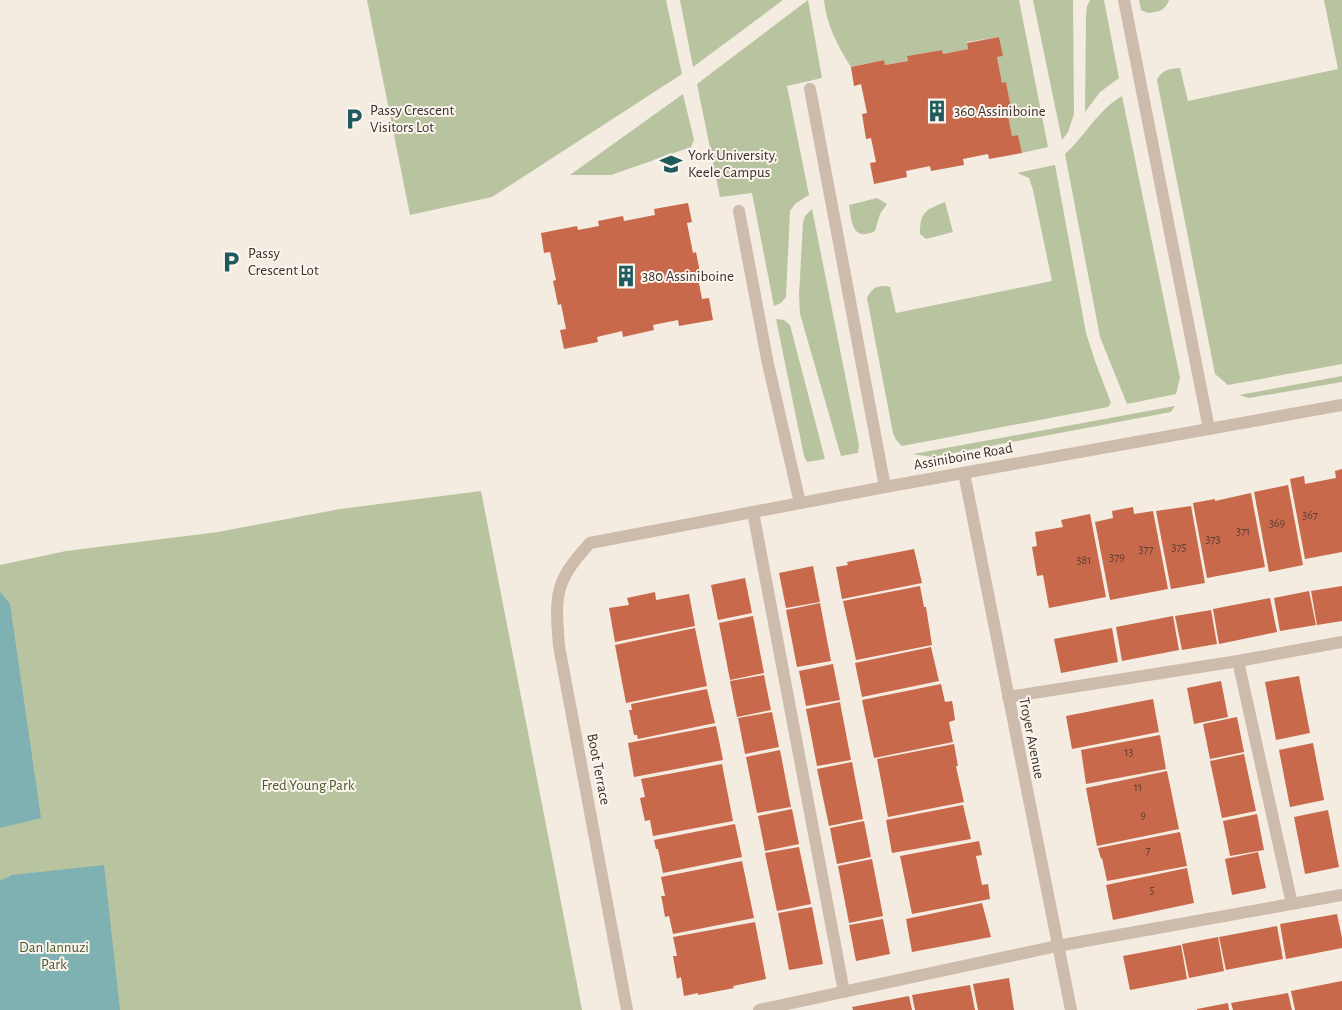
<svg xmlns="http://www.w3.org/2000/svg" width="1342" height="1010" font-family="'Alegreya Sans',sans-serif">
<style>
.green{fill:#b8c4a0}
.water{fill:#7fb0b2}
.building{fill:#c8694b}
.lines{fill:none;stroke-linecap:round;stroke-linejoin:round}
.lane{stroke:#cdbbac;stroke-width:12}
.street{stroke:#cdbbac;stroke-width:12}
.labels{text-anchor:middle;stroke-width:4;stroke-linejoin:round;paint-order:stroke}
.number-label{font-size:12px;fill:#5e3e33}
.poi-label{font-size:15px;fill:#3b302b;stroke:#fbf5ee;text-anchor:start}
.street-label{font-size:15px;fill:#3b302b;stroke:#fbf5ee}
.park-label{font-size:15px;fill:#4a5a2e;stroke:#fbf5ee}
</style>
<rect width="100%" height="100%" fill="#f4ebe1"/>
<g class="green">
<path d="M367,0H666L682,74L492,197L410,215Z"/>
<path d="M680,0H783L693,67Z"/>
<path d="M808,0L822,78L787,86L809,195L795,204L790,211L786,297L781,303L774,306L752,193L720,197L697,84Z"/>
<path d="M824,0H1019L1048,147L1022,153L1018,135L1012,136L1007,110L1011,108L1006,83H1002L997,57L1002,56L999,37L967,42L968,49L943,54L942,50L907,56L908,61L885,65L883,60L851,67C838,47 826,24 824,0Z"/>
<path d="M1033,0H1073L1074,114L1068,132L1062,140Z"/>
<path d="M1090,0H1104L1119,78L1100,92L1085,112L1086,16L1087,6Z"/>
<path d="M1139,0H1169C1165,11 1158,12 1148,13L1141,10Z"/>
<path d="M1324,0H1342V364L1228,385L1215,374L1157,80C1162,69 1170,69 1180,68L1188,101L1338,69Z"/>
<path d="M683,94L694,140L691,147L611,175H570Z"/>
<path d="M1122,96L1180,378L1176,394L1127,404L1100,337L1065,154C1085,136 1098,110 1122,96Z"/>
<path d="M1055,165L1086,333L1095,361L1111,403L1108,407L902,446L896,440L893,433L867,298C872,287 879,284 890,287L896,313L1052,281L1033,190L1029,178L1017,173Z"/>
<path d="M877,198L887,204L880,214L875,231C852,242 852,222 849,205Z"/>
<path d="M945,202L953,232L926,239L920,234C920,211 926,210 945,202Z"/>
<path d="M812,209L859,445L858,453L841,456L800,314L799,295L803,223L805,216Z"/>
<path d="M776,319L784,320L790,325L825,459L807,462L804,456Z"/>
<path d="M1342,376V382L1249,398L1239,395Z"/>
<path d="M1175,406L1171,412L932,457L913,454Z"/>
<path d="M481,491L582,1010H0V565L66,551L218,532L340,509Z"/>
</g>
<g class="water">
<path d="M0,592L10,604L41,818L0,828Z"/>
<path d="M104,865L120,1010H0V881L12,875Z"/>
</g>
<g class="building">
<path d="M999,37L1003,56L997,57L1002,83L1006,82L1011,108L1007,110L1012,136L1018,135L1022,153L989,159L988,154L963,159L964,165L931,171L930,166L906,171L907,177L874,184L870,163L876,162L871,138L866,139L862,114L867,113L861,84L854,86L851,67L884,60L885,65L908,61L907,56L942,50L943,54L968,49L967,43Z"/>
<path d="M688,203L692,222L687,223L693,253L696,252L700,272L697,273L702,299L709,298L713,320L679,326L678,320L653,325L654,330L623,337L622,331L597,337L598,342L564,349L560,330L566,329L561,304L558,305L553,281L556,280L550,252L544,253L541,233L577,226L578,230L599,226L598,221L623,216L624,221L655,215L654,209Z"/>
<path d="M1342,469V552L1305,559L1290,479L1304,476L1305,484L1336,478L1335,471Z"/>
<path d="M1288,485L1303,565L1269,572L1254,492Z"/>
<path d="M1251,493L1265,567L1207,578L1193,503L1215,499V501Z"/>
<path d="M1191,506L1205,583L1171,589L1156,511Z"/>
<path d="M1133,507L1134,514L1153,511L1168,589L1110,600L1095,522L1113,518L1112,511Z"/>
<path d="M1090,514L1106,597L1049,608L1043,575L1037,576L1032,547L1037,546L1035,532L1063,527L1061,520Z"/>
<path d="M914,549L922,583L842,599L836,567L848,565L847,562Z"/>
<path d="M813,566L820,602L786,608L779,573Z"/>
<path d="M745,578L752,613L718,620L711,585Z"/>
<path d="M920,586L924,607H926L932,645L856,660L843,601Z"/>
<path d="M1342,586V621L1317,625L1311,591Z"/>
<path d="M1309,591L1316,625L1280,631L1274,598Z"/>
<path d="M655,592L656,600L689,594L695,626L615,642L609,608L629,605L627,598Z"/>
<path d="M1270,598L1277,632L1219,644L1213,609Z"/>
<path d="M820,603L831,661L797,667L786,610Z"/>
<path d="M1211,610L1217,644L1182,650L1175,616Z"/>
<path d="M753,616L764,673L730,680L719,623Z"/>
<path d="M1173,616L1179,650L1122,661L1116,627Z"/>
<path d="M695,628L707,686L626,703L615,645Z"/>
<path d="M1112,628L1118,662L1061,673L1054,639Z"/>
<path d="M931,647L939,681L862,697L855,663Z"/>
<path d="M833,664L840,700L806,706L799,671Z"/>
<path d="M764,675L771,710L737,717L730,681Z"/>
<path d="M1299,676L1310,733L1276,740L1265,682Z"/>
<path d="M1221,681L1228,717L1194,724L1187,688Z"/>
<path d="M941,684L945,702L952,701L953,706L955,720L949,722L953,742L874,758L862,700Z"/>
<path d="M707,689L715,723L638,739L637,735H634L629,710H632L631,704Z"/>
<path d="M1153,699L1159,732L1072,749L1066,716Z"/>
<path d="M840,702L851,760L817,766L806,709Z"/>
<path d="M772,712L779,747L745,754L738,718Z"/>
<path d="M1237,717L1244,752L1210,759L1203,724Z"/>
<path d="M716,726L723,760L634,777L628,743Z"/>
<path d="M1160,735L1166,769L1086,784L1081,750Z"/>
<path d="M1313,743L1324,800L1290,807L1279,750Z"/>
<path d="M954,744L958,766H956L957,771L964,802L888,817L877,759Z"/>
<path d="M780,750L791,807L757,813L746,757Z"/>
<path d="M1244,754L1256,811L1222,818L1210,761Z"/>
<path d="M852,762L863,819L829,826L817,769Z"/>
<path d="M722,764L733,821L653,836L650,820L645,821L642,808L640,798L645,797L641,779Z"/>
<path d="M1167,771L1179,829L1097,846L1086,788Z"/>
<path d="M963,805L971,839L892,853L886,820Z"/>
<path d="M792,809L799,844L765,851L758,816Z"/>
<path d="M1328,810L1339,867L1305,874L1294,817Z"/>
<path d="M1257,814L1264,850L1230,856L1223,821Z"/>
<path d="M864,821L871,857L837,864L830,828Z"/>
<path d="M735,824L742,857L663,873L658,849H656L654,840Z"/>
<path d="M1180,832L1187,866L1107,881L1102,858L1101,859L1098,848Z"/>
<path d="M979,841L982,855L976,856L982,885L988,884L990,899L912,914L900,856Z"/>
<path d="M799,847L811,904L777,911L765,853Z"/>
<path d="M1258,852L1266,888L1232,895L1225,859Z"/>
<path d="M872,859L883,916L849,923L838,866Z"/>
<path d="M742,861L754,918L673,934L669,916L665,917L662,900L661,896H665L661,877Z"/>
<path d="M1187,868L1194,903L1113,920L1106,885Z"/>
<path d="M982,903L991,937L912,952L906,919Z"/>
<path d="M812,907L823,964L789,970L778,913Z"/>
<path d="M1337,914L1342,938V948L1286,959L1280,924Z"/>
<path d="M883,919L890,954L856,961L849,925Z"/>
<path d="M755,922L766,979L733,986L734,988L698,995V993L684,996L681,977L677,979L673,956H677L673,937Z"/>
<path d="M1277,926L1283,959L1226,970L1219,937Z"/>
<path d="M1218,937L1224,971L1189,978L1182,944Z"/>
<path d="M1181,945L1187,979L1130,990L1123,956Z"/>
<path d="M1009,978L1014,1010H978L973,984Z"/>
<path d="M1342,981V1010H1295L1291,991Z"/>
<path d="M970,985L975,1010H915L912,995Z"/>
<path d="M1288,993L1292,1010H1233L1231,1003Z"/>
<path d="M909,996L912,1010H853L852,1007Z"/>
<path d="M1228,1003L1229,1010H1197V1009Z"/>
</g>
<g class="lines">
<g class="lane">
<path d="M1124,0L1209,429"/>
<path d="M810,89L885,487"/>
<path d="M739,211L768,364L800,503"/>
<path d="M753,512L844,992"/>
<path d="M1238,661L1292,904"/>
<path d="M1008,697L1238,661L1342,642"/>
<path d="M759,1010L1057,946L1342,895"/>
</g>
<g class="street">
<path d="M964,473L1071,1010"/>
<path d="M627,1010L559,646C555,595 554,582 590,543L885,487L1342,405"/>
</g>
</g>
<defs>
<g id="building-bare" transform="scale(1.725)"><path d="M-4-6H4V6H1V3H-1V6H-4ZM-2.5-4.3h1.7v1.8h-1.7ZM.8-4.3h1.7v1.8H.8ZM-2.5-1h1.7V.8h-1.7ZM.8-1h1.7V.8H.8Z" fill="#1f5a5e" stroke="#fbf5ee" stroke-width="2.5" paint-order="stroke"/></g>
<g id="parking-bare" transform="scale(1.725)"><path d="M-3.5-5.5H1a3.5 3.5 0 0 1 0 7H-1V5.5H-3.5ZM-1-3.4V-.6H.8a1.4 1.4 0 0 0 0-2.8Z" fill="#1f5a5e" stroke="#fbf5ee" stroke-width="2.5" paint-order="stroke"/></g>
<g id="university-bare" transform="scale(1.725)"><path d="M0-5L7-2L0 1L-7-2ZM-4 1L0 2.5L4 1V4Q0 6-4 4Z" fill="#1f5a5e" stroke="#fbf5ee" stroke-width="2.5" paint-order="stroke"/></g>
</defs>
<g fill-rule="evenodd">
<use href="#building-bare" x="937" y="111"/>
<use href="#parking-bare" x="354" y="119"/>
<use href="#university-bare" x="671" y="164"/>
<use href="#parking-bare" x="231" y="262"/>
<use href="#building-bare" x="626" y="276"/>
</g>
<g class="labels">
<g class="number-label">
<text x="1310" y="519">367</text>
<text x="1277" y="527">369</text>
<text x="1243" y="535">371</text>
<text x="1213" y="543">373</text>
<text x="1179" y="551">375</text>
<text x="1146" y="553">377</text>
<text x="1117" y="561">379</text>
<text x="1084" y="564">381</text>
<text x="1129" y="756">13</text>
<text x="1138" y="791">11</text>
<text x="1143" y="819">9</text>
<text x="1148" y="854">7</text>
<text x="1152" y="894">5</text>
</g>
<g class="poi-label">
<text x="370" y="115">Passy Crescent<tspan x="370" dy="17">Visitors Lot</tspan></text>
<text x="954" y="116">360 Assiniboine</text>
<text x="688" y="160">York University,<tspan x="688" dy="17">Keele Campus</tspan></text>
<text x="248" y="258">Passy<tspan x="248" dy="17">Crescent Lot</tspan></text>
<text x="642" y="281">380 Assiniboine</text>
</g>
<g class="street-label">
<text transform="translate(963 456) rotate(-10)" y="5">Assiniboine Road</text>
<text transform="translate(1032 738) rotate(79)" y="5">Troyer Avenue</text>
<text transform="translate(599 769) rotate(79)" y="5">Boot Terrace</text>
</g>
<g class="park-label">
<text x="308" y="790">Fred Young Park</text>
<text x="54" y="952">Dan Iannuzi<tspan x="54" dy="17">Park</tspan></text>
</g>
</g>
</svg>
